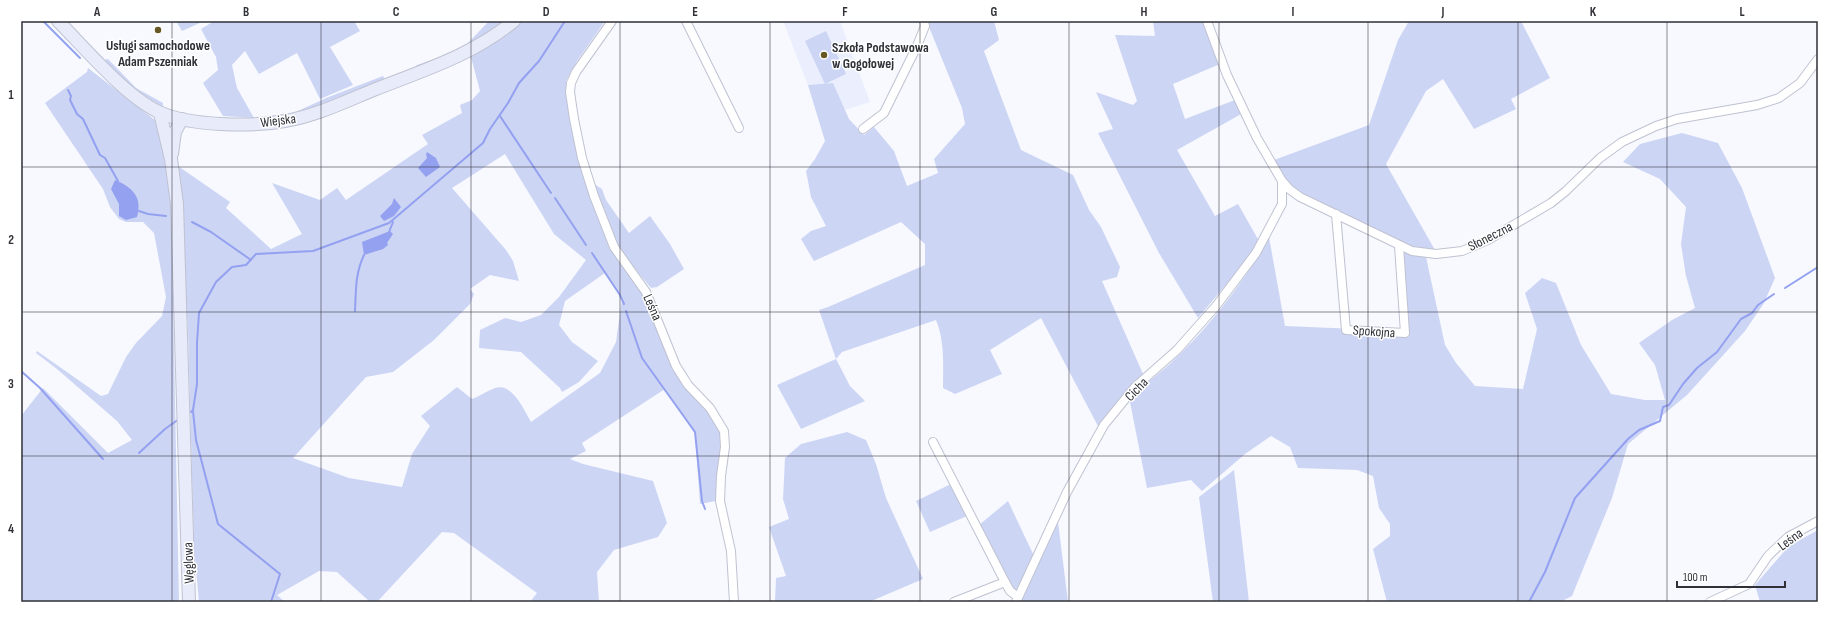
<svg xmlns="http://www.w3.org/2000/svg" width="1839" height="623" font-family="'Sofia Sans Condensed',sans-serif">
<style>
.built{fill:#ebeffd}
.green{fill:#cdd5f5;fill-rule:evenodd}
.water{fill:#93a1f0}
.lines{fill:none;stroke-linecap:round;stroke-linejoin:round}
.stream{stroke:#93a1f0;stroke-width:2}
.street-casing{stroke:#bfc2d1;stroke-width:10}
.secondary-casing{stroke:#bfc2d1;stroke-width:14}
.street{stroke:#fff;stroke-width:8}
.secondary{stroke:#e8ebfa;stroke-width:12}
.grid{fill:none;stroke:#2f3137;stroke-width:1;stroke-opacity:0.55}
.poi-dot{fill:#655825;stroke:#fff;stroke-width:1.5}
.labels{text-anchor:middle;stroke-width:3;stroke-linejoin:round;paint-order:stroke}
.poi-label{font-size:14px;font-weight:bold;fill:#2f3137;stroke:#fff}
.street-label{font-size:14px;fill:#2f3137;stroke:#fff}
.neatline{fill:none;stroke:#2f3137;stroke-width:1.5}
.grid-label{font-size:13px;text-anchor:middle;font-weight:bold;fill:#2f3137}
</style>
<rect width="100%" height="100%" fill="#f7f9ff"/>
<path class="built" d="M783,21H840L870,102L845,110L833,84L808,85Z"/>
<g class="green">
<path d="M176,21H204L182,31Z"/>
<path d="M214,21H354L360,31L330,47L353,85L320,99L297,53L259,74L245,51L232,65L237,88L254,118L223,116L203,83L218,70L216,57L201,29Z"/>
<path d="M489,21H506C478,43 448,56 415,68L417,65L453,53L467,44Z"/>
<path d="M520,21H605L577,61L566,81L567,92L599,220L609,247L638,287L653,312L676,375L708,411L721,434L722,452L716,501L700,504L695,434L665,389L582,443L586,451L570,459L583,464L653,481L667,523L658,537L614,550L597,572L599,602H530L537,593L454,533L442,532L377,602H370L337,572L319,571L277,595L285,602H199L194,547L188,328L175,164L230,202L226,208L271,249L302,234L272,183L320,200L337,188L346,200L428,144L422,135L462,113L460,105L472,100L480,91L471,57ZM505,154L554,234L586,260L559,297L541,315L521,322L505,318L480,330L479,348L521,352L560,388L562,392L579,382L598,361L572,342L559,325L565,301L605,273L622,299L616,342L600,373L531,422C524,410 512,382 495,388C487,391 480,396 472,399L457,387L421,416L430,426L412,454L402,487L349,478L293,458L366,377L393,372L434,340L470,304L474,294L470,289L490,275L519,281L513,261L506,250L452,188Z"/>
<path d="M928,21H994L999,40L984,51L1021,150L1073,175L1089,210L1101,227L1120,267L1117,277L1102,281L1143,374L1113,409L1099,428L1041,318L990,350L1002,374L955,394L943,388C943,365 945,342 936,320L842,352L836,359L850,386L865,401L801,429L777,385L836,359L819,310L828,307L925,265V244L901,222L814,261L801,239L811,231L826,226L811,197L806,171L815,159L825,141L808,85L833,83L849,119L864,135L874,127L894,151L907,186L938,173L934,159L965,124L962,108L929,27Z"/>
<path d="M1153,21H1204L1220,64L1173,84L1185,119L1235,100L1243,113L1177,150L1215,216L1238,204L1259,241L1239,269L1198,318L1159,253L1098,133L1113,129L1096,92L1133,105L1137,101L1115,35L1155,36Z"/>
<path d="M1409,21H1521L1550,78L1511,99L1516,109L1474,129L1443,79L1426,91L1386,164L1435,250L1422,249L1405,244L1296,190L1285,179L1274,160L1369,125L1398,40Z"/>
<path d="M826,31L846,74L825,84L805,41Z"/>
<path d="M108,59L136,88L163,103V107L135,90L104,60Z"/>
<path d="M88,68L155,120L159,130L171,199L179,602H21V416L43,388L108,453L132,440L117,421L57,369L36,353L37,351L101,396L108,394L126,357L136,343L162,316L166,297L154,233L143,222H126L119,219L110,207L103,189L45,103L87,72Z"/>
<path d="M383,76L385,79L348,95L298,112V111L326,98Z"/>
<path d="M1682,133L1718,143L1742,188L1775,278L1764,303L1745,331L1687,395L1628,444L1612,498L1572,596L1560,602H1387L1373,549L1390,536V524L1379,508L1373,476L1357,470L1298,468L1290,447L1271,436L1245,454L1202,491L1191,480L1147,488L1129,397C1145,384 1162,372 1176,358C1210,326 1247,278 1269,237L1285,326L1404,331L1403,252L1426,257L1445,345L1456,363L1475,386L1523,389L1537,329L1525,293L1542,278L1556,283L1581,345L1611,394L1645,400H1665L1655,365L1639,343L1672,320L1695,308L1686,276L1681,244L1686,207L1660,179L1623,162L1640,144Z"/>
<path d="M594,184L602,189L606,200L629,233L650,216L670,244L684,269L657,287L651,288C642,277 632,266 624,254C610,233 602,208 594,184Z"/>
<path d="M847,432L866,440L876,464L886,498L923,579L869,602H775L776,578L786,576L769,527L789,519L783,499L785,458L801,444Z"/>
<path d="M1234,470L1249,602H1213L1199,497Z"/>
<path d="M951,484L967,516L930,532L916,501Z"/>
<path d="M1008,501L1034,556L1016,590L1012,589L979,525Z"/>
<path d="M1058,522L1068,602H1020Z"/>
<path d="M1818,530V602H1760L1755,585L1789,546Z"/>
</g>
<g class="water">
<path d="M427,152L436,158L440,167L426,177L418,168L427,158L426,154Z"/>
<path d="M115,180C132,187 143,197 137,217L126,220L119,216V204L111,189Z"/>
<path d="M394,198L401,207L394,216L384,221L380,216L392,204Z"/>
<path d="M390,231L393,234L387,243L388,245L383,249L364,255L362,242Z"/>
</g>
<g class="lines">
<g class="stream">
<path d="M43,21L80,58"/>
<path d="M68,90L71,96L70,100L77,114L83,119L100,155L105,158L118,181"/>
<path d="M500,116L551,193"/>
<path d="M555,198L586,245"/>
<path d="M139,211L148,214L166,216"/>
<path d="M192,222L211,232L251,260"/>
<path d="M389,232L393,222"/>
<path d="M592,253L620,295L624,304"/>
<path d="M1785,288L1818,267"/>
<path d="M355,311C356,291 355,274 364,255"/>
<path d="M626,311L642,358L695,432L702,501L705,509"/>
<path d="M21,371L40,388L103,459"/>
<path d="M193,411L196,440L218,524L280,574L271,602"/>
<path d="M191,412L193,410L197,384V343L199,313L216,282L232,267L246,265L256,254L313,251L389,223L483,143L490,129L508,103L519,83L539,61L565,21"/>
<path d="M139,453L165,429L179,419"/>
<path d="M1529,602L1545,572L1575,498L1628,439L1639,430L1660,421L1663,407L1669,405L1683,384L1697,368L1717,352L1741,319L1752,313L1758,305L1774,294"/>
</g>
<g class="street-casing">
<g id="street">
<path d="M612,21L576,72L571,83L570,92L574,119L582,158L594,196L614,247L646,292L676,366L688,385L710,408L724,431L725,447L721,476L720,501L731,551L734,602"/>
<path d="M686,21L739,128"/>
<path d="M1207,21L1227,75L1257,138L1282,181L1289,189L1300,197L1412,251L1436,254L1462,251L1488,240L1551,203L1566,191L1600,158L1622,142L1656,126L1677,119L1757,105L1779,98L1800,83L1818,59"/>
<path d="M863,129L884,113L917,46L925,26L924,21"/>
<path d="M1336,214L1346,330L1405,333L1399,246"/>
<path d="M933,442L1005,582L1010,591L1018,597"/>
<path d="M954,602L1005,582"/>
<path d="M1016,602L1067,492L1104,425L1135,387L1177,350L1216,306L1256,253L1282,204V182"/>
<path d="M1710,602L1749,584L1768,556L1788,537L1818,521"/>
</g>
</g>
<g class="secondary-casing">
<g id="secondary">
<path d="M58,21C85,48 125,96 159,112C189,126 252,127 285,121C316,116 346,101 376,89C424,70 473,55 514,21"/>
<path d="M160,113L171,159L177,204L189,602"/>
<path d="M172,154L175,132L182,119"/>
</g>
</g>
<use href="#street" class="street"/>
<use href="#secondary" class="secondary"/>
</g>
<path class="grid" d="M172,21V602M321,21V602M471,21V602M620,21V602M770,21V602M920,21V602M1069,21V602M1219,21V602M1368,21V602M1518,21V602M1667,21V602M21,167H1818M21,312H1818M21,456H1818"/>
<g class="poi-dot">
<circle cx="158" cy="30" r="4"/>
<circle cx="824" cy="55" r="4"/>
</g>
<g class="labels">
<g class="poi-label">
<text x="158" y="50">Usługi samochodowe<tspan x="158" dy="16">Adam Pszenniak</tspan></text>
<text x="832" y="52" text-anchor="start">Szkoła Podstawowa<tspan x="832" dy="16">w Gogołowej</tspan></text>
</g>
<g class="street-label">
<text transform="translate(278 120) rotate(-7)" y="5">Wiejska</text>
<text transform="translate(1490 236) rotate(-27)" y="5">Słoneczna</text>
<text transform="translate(653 307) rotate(66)" y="5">Leśna</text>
<text transform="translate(1374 331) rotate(4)" y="5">Spokojna</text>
<text transform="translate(1136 389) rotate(-46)" y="5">Cicha</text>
<text transform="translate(1790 539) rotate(-36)" y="5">Leśna</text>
<text transform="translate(188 563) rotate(-92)" y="5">Węglowa</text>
</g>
</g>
<rect width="1839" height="623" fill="none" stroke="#ffffff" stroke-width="44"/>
<path d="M1677 581v6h108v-6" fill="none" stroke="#2f3137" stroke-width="2"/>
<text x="1683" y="581" font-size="12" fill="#2f3137" stroke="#ffffff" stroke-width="3" paint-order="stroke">100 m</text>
<rect x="22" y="22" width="1795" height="579" class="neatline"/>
<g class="grid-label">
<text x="97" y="16">A</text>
<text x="246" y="16">B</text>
<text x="396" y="16">C</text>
<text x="546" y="16">D</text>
<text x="695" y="16">E</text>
<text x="845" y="16">F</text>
<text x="994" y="16">G</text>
<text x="1144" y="16">H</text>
<text x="1293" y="16">I</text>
<text x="1443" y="16">J</text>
<text x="1593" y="16">K</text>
<text x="1742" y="16">L</text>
<text x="11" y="99">1</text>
<text x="11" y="244">2</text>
<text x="11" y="388">3</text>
<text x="11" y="533">4</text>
</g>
</svg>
